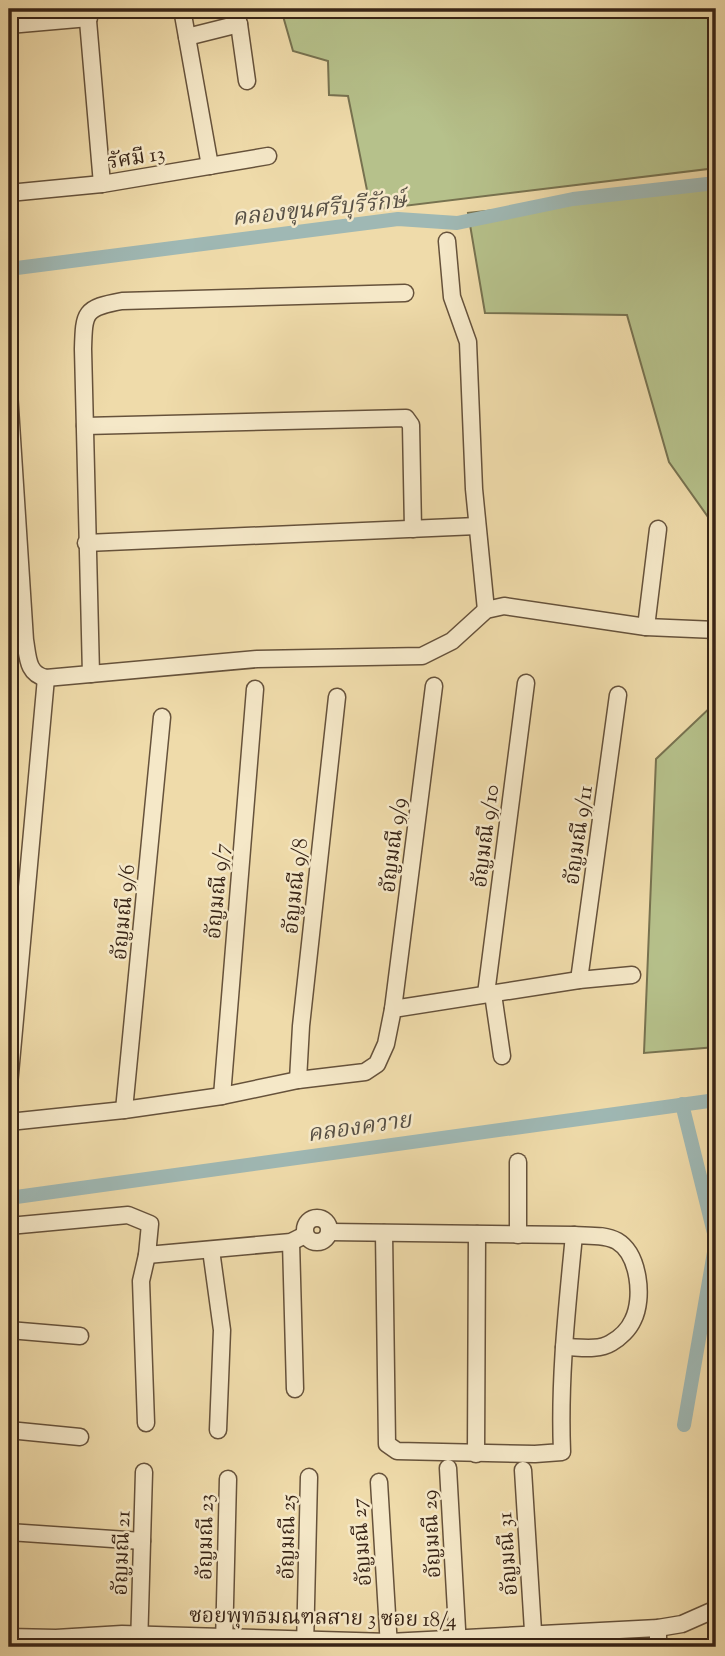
<svg xmlns="http://www.w3.org/2000/svg" width="725" height="1656" font-family="'Sorts Mill Goudy','Noto Serif Thai',serif">
<style>
.green{fill:#b6c18b;stroke:#777250;stroke-width:2}
.lines{fill:none;stroke-linecap:round;stroke-linejoin:round}
.canal{stroke:#9fb8b4;stroke-width:14}
.street-casing{stroke:#66523b;stroke-width:19}
.street{stroke:#f5e8c8;stroke-width:16}
.labels{text-anchor:middle;stroke-width:5;stroke-linejoin:round;paint-order:stroke}
.street-label{font-size:21px;fill:#382416;stroke:#f5e8c8}
.water-label{font-size:23px;font-style:italic;fill:#575045;stroke:#f5e8c8}
</style>
<rect width="100%" height="100%" fill="#efdbaa"/>
<filter id="stains"><feTurbulence type="fractalNoise" baseFrequency=".00286" numOctaves="4"/><feColorMatrix values="0 0 0 0 .2 0 0 0 0 .09 0 0 0 0 .02 0 0 0 .5 -.17"/></filter>
<radialGradient id="worn" r=".72"><stop offset=".6" stop-color="#630" stop-opacity="0"/><stop offset="1" stop-color="#630" stop-opacity=".3"/></radialGradient>
<g class="green">
<path d="M281,9H716V168L371,210L348,96L329,95L328,61L293,51Z"/>
<path d="M716,187V520L713,524L669,462L627,315L485,313L468,213Z"/>
<path d="M716,702V1047L644,1053L656,759Z"/>
</g>
<g class="lines">
<g class="canal">
<path d="M9,269L398,219L457,223L573,199L716,183"/>
<path d="M682,1104L716,1241"/>
<path d="M9,1198L716,1100"/>
<path d="M684,1425L716,1241"/>
</g>
<g class="street-casing">
<g id="street">
<path d="M87,9L102,184"/>
<path d="M182,9L210,166"/>
<path d="M234,9L239,24L247,81"/>
<path d="M9,25L89,18"/>
<path d="M187,37L239,24"/>
<path d="M9,193L102,184L268,156"/>
<path d="M447,241L452,297L468,342L474,489L486,610"/>
<path d="M9,392L25,640C28,657 27,674 46,678L257,659L422,656L452,641L486,610L504,606L646,627L716,630"/>
<path d="M85,426L406,418L411,425L413,529"/>
<path d="M86,543L477,526"/>
<path d="M646,627L658,529"/>
<path d="M91,674L83,349C84,312 84,308 122,301L405,293"/>
<path d="M579,980L618,695"/>
<path d="M486,994L526,683"/>
<path d="M493,994L502,1056"/>
<path d="M393,1009L434,686"/>
<path d="M298,1080L301,1026L337,697"/>
<path d="M9,1085L46,678"/>
<path d="M222,1096L255,689"/>
<path d="M124,1110L162,717"/>
<path d="M9,1122L124,1110L222,1096L298,1080L365,1072L377,1064L386,1044L393,1009L579,980L632,975"/>
<circle cx="317" cy="1230" r="12"/>
<path d="M9,1226L128,1215L150,1224L147,1255L291,1242L305,1235"/>
<path d="M329,1232L574,1235C587,1236 605,1234 617,1241C639,1254 644,1298 633,1320C629,1329 620,1338 611,1343C598,1351 578,1347 564,1347"/>
<path d="M384,1233L387,1444L397,1451L535,1454L562,1452C559,1379 567,1308 574,1235"/>
<path d="M518,1235V1162"/>
<path d="M291,1242L295,1389"/>
<path d="M211,1250L222,1330L218,1430"/>
<path d="M9,1330L80,1336"/>
<path d="M146,1423L141,1281L147,1255"/>
<path d="M9,1430L80,1437"/>
<path d="M476,1454L477,1234"/>
<path d="M448,1468L458,1647"/>
<path d="M523,1470L534,1647"/>
<path d="M379,1482L389,1647"/>
<path d="M9,1532L142,1541"/>
<path d="M658,1628V1647"/>
<path d="M9,1637L56,1638L122,1634L389,1642L658,1628L682,1624L716,1609"/>
<path d="M224,1645L228,1479"/>
<path d="M139,1647L144,1472"/>
<path d="M305,1647L309,1477"/>
</g>
</g>
<use href="#street" class="street"/>
</g>
<g class="labels">
<g class="street-label">
<text transform="translate(136 157) rotate(-9)" y="7">รัศมี 13</text>
<text transform="translate(578 835) rotate(-82)" y="7">อัญมณี 9/11</text>
<text transform="translate(485 836) rotate(-83)" y="7">อัญมณี 9/10</text>
<text transform="translate(393 845) rotate(-83)" y="7">อัญมณี 9/9</text>
<text transform="translate(295 886) rotate(-84)" y="7">อัญมณี 9/8</text>
<text transform="translate(217 891) rotate(-85)" y="7">อัญมณี 9/7</text>
<text transform="translate(123 912) rotate(-85)" y="7">อัญมณี 9/6</text>
<text transform="translate(431 1534) rotate(-93)" y="7">อัญมณี 29</text>
<text transform="translate(205 1537) rotate(-89)" y="7">อัญมณี 23</text>
<text transform="translate(287 1537) rotate(-89)" y="7">อัญมณี 25</text>
<text transform="translate(361 1542) rotate(-94)" y="7">อัญมณี 27</text>
<text transform="translate(121 1553) rotate(-88)" y="7">อัญมณี 21</text>
<text transform="translate(507 1554) rotate(-94)" y="7">อัญมณี 31</text>
<text transform="translate(323 1617) rotate(1)" y="7">ซอยพุทธมณฑลสาย 3 ซอย 18/4</text>
</g>
<g class="water-label">
<text transform="translate(319 208) rotate(-6)" y="8">คลองขุนศรีบุรีรักษ์</text>
<text transform="translate(359 1126) rotate(-8)" y="8">คลองควาย</text>
</g>
</g>
<rect width="725" height="1656" fill="none" stroke="#efdbaa" stroke-width="35"/>
<rect x="10" y="10" width="704" height="1635" fill="none" stroke="#382416" stroke-width="3.5"/>
<rect x="18" y="18" width="690" height="1621" fill="none" stroke="#382416" stroke-width="2"/>
<rect width="100%" height="100%" filter="url(#stains)"/>
<rect width="100%" height="100%" fill="url(#worn)"/>
</svg>
